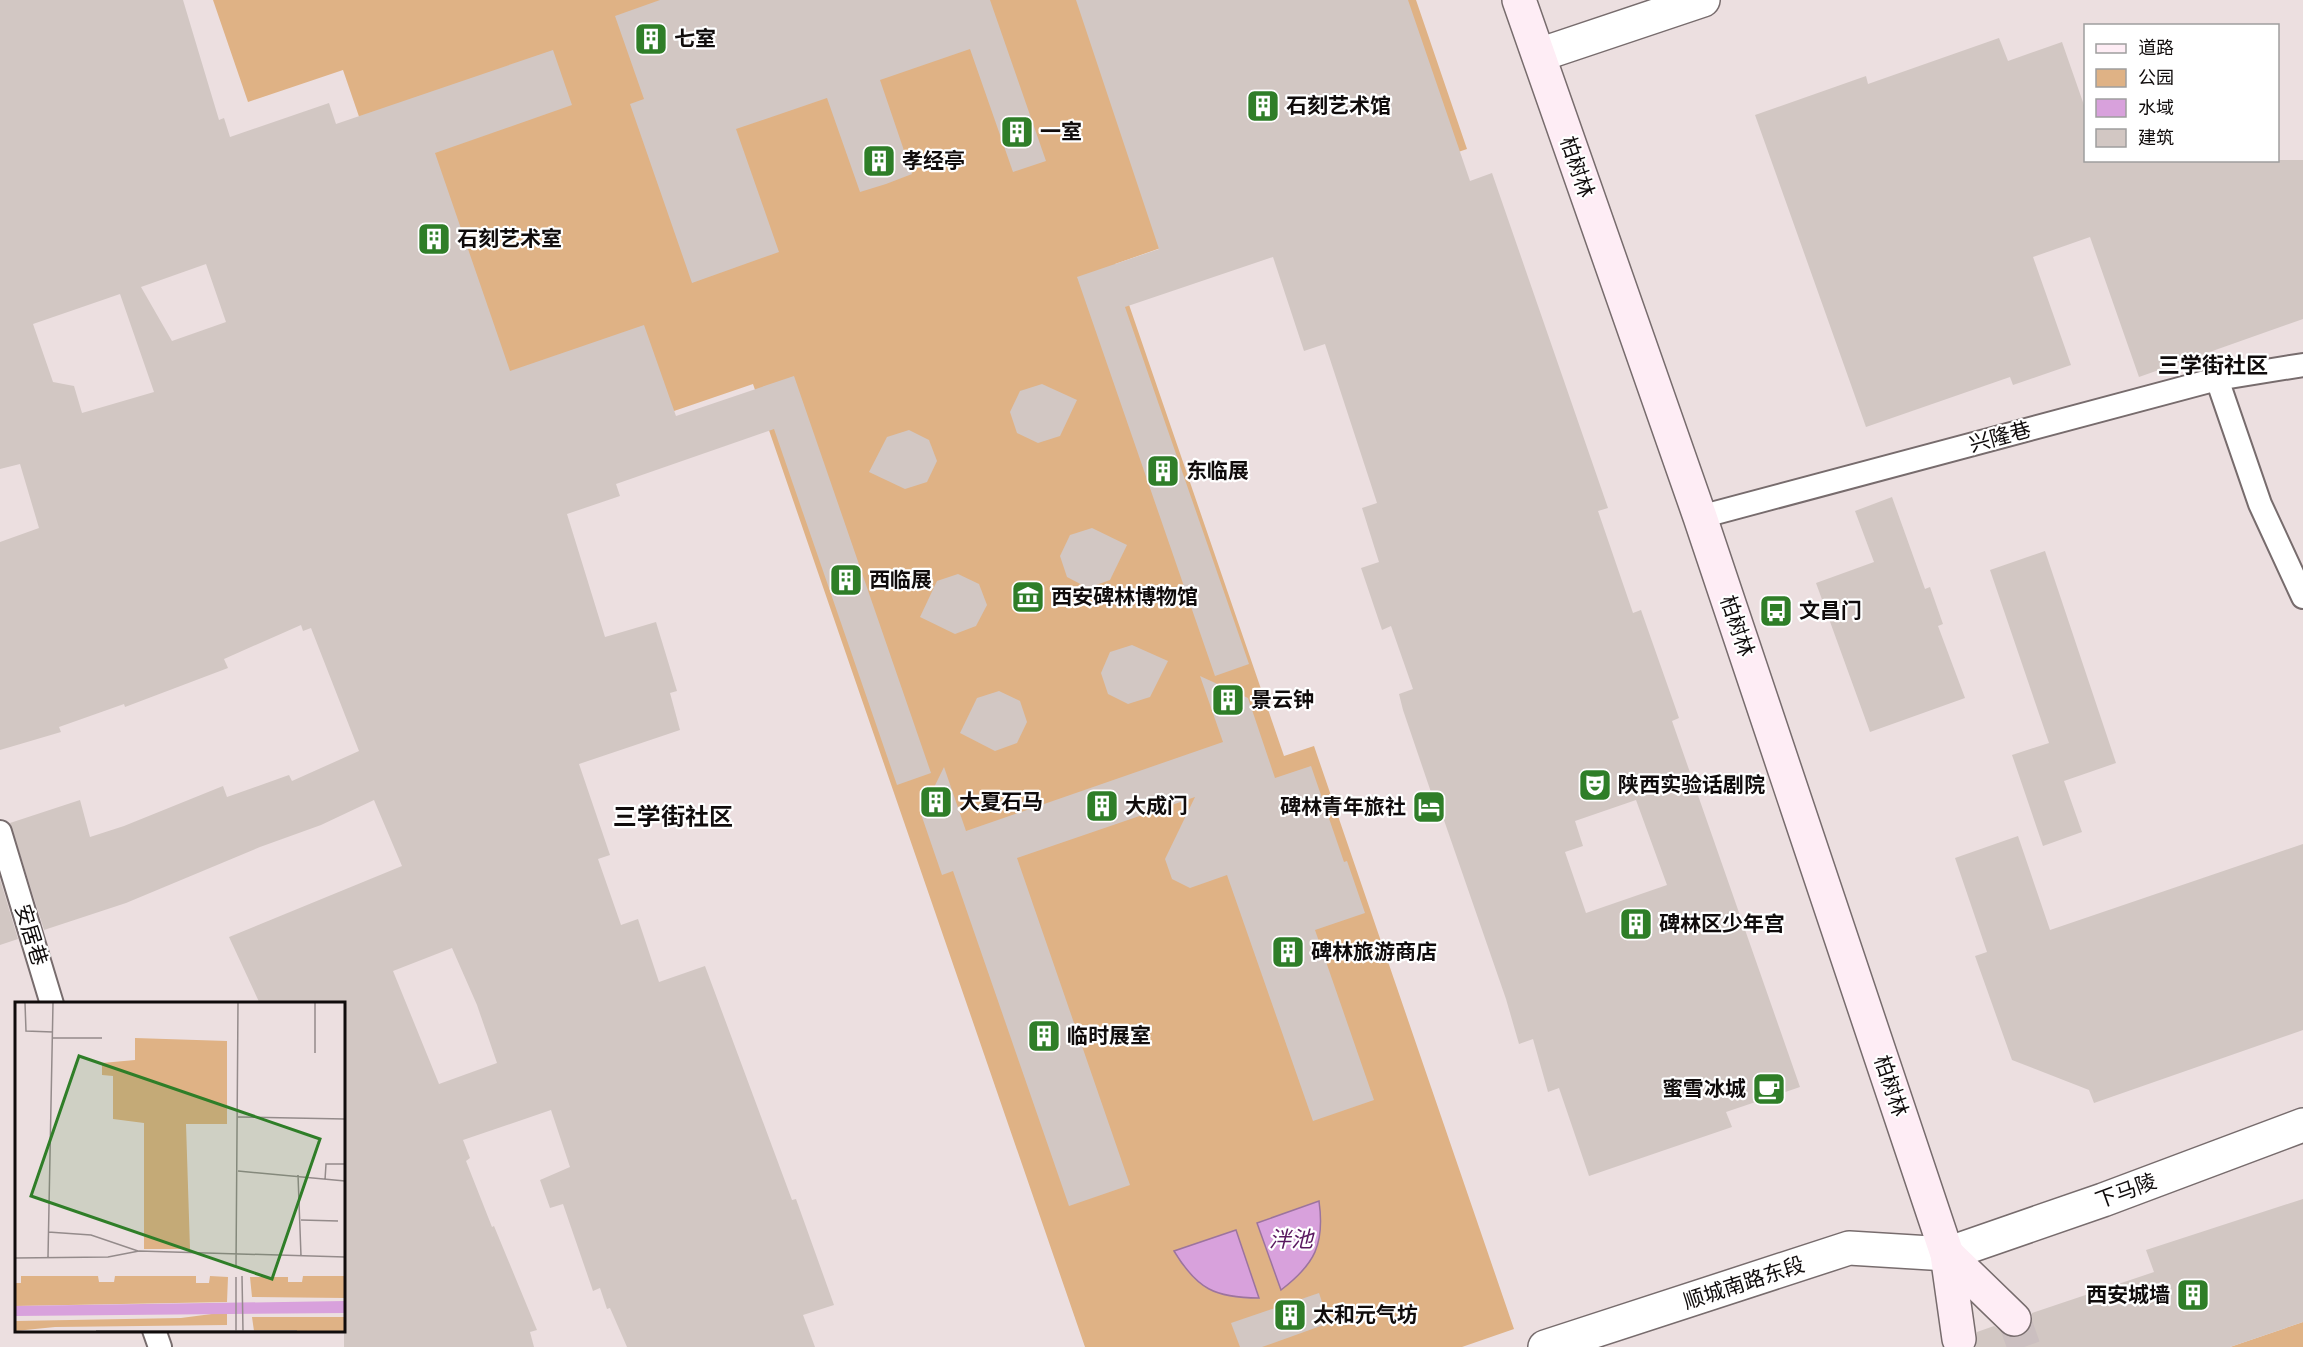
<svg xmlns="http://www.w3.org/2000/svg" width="2303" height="1347" font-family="Jost,'Noto Sans SC',sans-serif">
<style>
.green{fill:#dfb285}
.water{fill:#d8a1dc;stroke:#9c749e;stroke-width:1.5}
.building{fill:#d2c7c3;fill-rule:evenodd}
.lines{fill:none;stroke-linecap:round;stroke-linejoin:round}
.secondary-tunnel{stroke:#cbbfc0;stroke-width:33;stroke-dasharray:33 16;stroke-linecap:butt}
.service-casing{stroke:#776c6d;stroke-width:26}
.minor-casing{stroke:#776c6d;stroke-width:36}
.tertiary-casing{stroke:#776c6d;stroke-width:36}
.secondary-casing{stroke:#776c6d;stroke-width:36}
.service{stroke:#fff;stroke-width:22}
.minor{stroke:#fff;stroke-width:33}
.tertiary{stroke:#fff;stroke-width:33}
.secondary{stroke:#feedf5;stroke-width:33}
.labels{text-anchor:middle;stroke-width:4.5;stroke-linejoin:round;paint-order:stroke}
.poi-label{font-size:21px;font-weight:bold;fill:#100c0c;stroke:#fff;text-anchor:start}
.street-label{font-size:21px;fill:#100c0c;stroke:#fff}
.neighbourhood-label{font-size:22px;font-weight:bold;fill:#100c0c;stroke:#fff}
.water-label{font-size:22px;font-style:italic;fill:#59185f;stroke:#fff}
.quarter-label{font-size:24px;font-weight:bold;fill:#100c0c;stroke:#fff}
.inset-road{fill:none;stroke:#948b8b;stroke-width:1.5}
.view{fill:#2f7e28;fill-opacity:0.15;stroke:#2f7e28;stroke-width:3}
.inset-edge{fill:none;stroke:#100c0c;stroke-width:3}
</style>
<rect width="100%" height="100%" fill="#ecdfe0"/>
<g class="green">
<path d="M213,0H1416L1467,149L1228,231L1226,225L1115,264L1284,756L1314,746L1514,1329L1462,1347H1085L753,384L674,411L473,448L343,70L248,102Z"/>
<path d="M2303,1322V1347H2230Z"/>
</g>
<g class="water">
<path d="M1319,1201C1325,1244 1315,1264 1281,1290L1257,1223Z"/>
<path d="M1236,1230L1259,1298C1215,1298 1197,1289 1174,1251Z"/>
</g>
<g class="building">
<path d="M0,0H183L219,120L224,118L230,137L329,103L336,124L553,50L572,105L435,153L510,371L644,325L676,416L794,376L931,773L897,785L774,429L616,484L620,496L567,514L605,637L656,622L677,691L670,693L680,730L579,764L610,855L598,859L621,925L638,919L659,982L705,966L792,1200L796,1199L834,1305L803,1315L815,1347H627L610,1308L607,1309L600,1288L593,1291L563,1204L550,1208L540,1180L570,1167L551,1110L463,1140L470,1158L466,1161L492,1227L494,1226L537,1330L530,1332L534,1347H344V1004H260L229,937L402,866L374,800L321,825L260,847L126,903L44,930L10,823L80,800L90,837L124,826L223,786L227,797L289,775L292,781L359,751L311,628L303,631L301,625L224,659L228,668L125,707L124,704L59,727L61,732L0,750V542L39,528L20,464L0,469ZM206,264L226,322L172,341L141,287ZM120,294L154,392L82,413L74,386L53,382L33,324ZM452,948L477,1005L497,1063L439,1084L393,971Z"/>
<path d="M660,0H990L1046,161L1013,172L970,49L880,80L912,174L886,184L860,192L827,98L736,129L779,252L692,283L630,104L644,99L615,16Z"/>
<path d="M1076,0H1408L1470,181L1492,173L1608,508L1598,511L1633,613L1641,610L1679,718L1672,721L1800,1087L1726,1112L1732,1127L1589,1176L1559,1088L1548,1092L1533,1039L1519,1044L1506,999L1437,800L1434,801L1403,710L1399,694L1413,689L1391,626L1382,630L1361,568L1379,562L1362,508L1377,503L1325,344L1304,351L1273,257L1125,307L1249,664L1215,676L1077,277L1159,249ZM1636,800L1667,885L1586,913L1565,852L1583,846L1575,821Z"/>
<path d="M1999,38L2008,61L2062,42L2085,108V160H2303V319L2139,377L2090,237L2033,257L2071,365L2013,385L2010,377L1866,427L1755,115L1866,76L1868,84Z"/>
<path d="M1042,384L1077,400L1060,436L1038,443L1017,433L1010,412L1020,391Z"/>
<path d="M909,430L929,440L937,461L927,482L905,489L869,472L887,437Z"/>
<path d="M1892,497L1925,589L1930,587L1943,624L1938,626L1965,698L1870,732L1816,583L1874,562L1855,511Z"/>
<path d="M1092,528L1127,545L1110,580L1088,588L1067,577L1060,556L1070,535Z"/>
<path d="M2045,551L2116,763L2064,781L2082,832L2043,846L2012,755L2049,743L1990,570Z"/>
<path d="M958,574L979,584L987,605L976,626L955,634L920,617L937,581Z"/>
<path d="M1132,645L1168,661L1150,697L1128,704L1108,694L1101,673L1110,652Z"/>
<path d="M1200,676L1248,698L1275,778L1311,766L1344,862L1347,861L1365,913L1315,930L1374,1100L1313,1121L1227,875L1190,888L1172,879L1165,859L1195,797L1017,858L1130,1185L1069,1206L953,871L942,875L921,814L944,767L966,831L1223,742Z"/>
<path d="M999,691L1020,701L1027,722L1017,743L995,751L960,733L977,698Z"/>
<path d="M2018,836L2050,930L2303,844V1030L2094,1103L2089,1090L2012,1060L1975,956L1987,952L1955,858Z"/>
<path d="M0,879L18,939L0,945Z"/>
<path d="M2303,1199V1322L2230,1347H1976L1977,1332L1994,1326L2009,1337H2020L2027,1332L2032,1324V1313L2154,1272L2146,1250Z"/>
<path d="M1319,1293L1329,1323L1262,1347H1240L1231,1323Z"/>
</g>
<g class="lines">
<path class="secondary-tunnel" d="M2014,1319L2024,1347"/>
<g class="service-casing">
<g id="service">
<path d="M2217,379L2260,504L2303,597"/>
<path d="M1700,517L2217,379L2303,365"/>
<path d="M0,832L52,1004"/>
<path d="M154,1330L160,1347"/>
</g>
</g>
<g class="minor-casing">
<path id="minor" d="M1539,55L1703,0"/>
</g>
<g class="tertiary-casing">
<path id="tertiary" d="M1545,1347L1849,1248L1947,1254L2103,1200L2303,1125"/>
</g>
<g class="secondary-casing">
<g id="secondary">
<path d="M1519,0L1700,517L1947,1254L1959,1339"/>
<path d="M1947,1254L2014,1319"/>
</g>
</g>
<use href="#service" class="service"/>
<use href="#minor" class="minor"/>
<use href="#tertiary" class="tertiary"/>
<use href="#secondary" class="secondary"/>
</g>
<defs>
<g id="building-square" transform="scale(1.725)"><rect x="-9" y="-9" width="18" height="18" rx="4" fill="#2f7e28" stroke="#fff"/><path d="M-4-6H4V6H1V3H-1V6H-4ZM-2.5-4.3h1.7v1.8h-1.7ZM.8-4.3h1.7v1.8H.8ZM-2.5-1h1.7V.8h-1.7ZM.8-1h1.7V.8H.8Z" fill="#fff"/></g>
<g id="museum-square" transform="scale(1.725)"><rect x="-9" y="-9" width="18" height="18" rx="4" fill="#2f7e28" stroke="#fff"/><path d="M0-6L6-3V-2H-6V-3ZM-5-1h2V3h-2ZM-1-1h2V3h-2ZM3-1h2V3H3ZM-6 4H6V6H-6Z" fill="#fff"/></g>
<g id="bus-square" transform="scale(1.725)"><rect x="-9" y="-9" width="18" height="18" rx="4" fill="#2f7e28" stroke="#fff"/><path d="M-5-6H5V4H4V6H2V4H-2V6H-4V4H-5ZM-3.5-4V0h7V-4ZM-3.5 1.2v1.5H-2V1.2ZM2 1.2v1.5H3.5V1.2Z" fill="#fff"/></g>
<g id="theatre-square" transform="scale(1.725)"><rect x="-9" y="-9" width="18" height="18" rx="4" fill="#2f7e28" stroke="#fff"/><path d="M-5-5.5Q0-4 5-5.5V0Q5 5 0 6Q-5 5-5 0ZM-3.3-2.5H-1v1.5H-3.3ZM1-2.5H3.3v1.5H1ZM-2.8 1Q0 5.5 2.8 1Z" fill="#fff"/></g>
<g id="hotel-square" transform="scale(1.725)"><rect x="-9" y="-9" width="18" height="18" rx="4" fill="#2f7e28" stroke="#fff"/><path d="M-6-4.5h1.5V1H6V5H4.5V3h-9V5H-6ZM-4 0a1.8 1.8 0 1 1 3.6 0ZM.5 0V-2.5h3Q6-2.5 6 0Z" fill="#fff"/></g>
<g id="cafe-square" transform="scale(1.725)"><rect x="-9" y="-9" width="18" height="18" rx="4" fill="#2f7e28" stroke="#fff"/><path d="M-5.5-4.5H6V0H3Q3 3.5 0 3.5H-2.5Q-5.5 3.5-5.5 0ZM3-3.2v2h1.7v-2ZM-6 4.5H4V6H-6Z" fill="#fff"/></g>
</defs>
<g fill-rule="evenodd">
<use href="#building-square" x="651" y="39"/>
<use href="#building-square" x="1263" y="106"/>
<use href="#building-square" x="1017" y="132"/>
<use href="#building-square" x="879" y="161"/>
<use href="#building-square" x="434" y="239"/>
<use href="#building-square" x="1163" y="471"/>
<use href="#building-square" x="846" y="580"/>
<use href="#museum-square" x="1028" y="597"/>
<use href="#bus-square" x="1776" y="611"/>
<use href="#building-square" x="1228" y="700"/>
<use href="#theatre-square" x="1595" y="785"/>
<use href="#building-square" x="936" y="802"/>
<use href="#building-square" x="1102" y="806"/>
<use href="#hotel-square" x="1429" y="807"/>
<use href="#building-square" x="1636" y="924"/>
<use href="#building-square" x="1288" y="952"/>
<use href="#building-square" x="1044" y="1036"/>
<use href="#cafe-square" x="1769" y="1089"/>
<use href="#building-square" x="2193" y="1295"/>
<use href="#building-square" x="1290" y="1315"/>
</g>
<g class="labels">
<g class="poi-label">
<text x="674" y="46">七室</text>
<text x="1286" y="113">石刻艺术馆</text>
<text x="1040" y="139">一室</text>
<text x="902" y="168">孝经亭</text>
<text x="457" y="246">石刻艺术室</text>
<text x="1186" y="478">东临展</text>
<text x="869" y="587">西临展</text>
<text x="1051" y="604">西安碑林博物馆</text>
<text x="1799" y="618">文昌门</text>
<text x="1251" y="707">景云钟</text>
<text x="1618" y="792">陕西实验话剧院</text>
<text x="959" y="809">大夏石马</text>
<text x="1125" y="813">大成门</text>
<text x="1406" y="814" text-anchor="end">碑林青年旅社</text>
<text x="1659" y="931">碑林区少年宫</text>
<text x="1311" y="959">碑林旅游商店</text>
<text x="1067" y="1043">临时展室</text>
<text x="1746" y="1096" text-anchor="end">蜜雪冰城</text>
<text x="2170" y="1302" text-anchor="end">西安城墙</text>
<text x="1313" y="1322">太和元气坊</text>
</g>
<g class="street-label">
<text transform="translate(1577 167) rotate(71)" y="7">柏树林</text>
<text transform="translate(2000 437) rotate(-15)" y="7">兴隆巷</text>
<text transform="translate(1737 626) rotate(71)" y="7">柏树林</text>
<text transform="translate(31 935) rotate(73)" y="7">安居巷</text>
<text transform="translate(1891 1086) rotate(71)" y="7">柏树林</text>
<text transform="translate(2126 1191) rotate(-20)" y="7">下马陵</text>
<text transform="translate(1744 1283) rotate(-18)" y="7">顺城南路东段</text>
</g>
<g class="neighbourhood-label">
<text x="2213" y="373">三学街社区</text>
</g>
<g class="water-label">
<text x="1291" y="1247">泮池</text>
</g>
<g class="quarter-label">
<text x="673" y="825">三学街社区</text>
</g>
</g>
<g transform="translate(15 1002)">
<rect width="330" height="330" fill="#ecdfe0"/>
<path d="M120,36L212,39V122H171L175,247H129V121L98,117V74L87,73V61L120,58ZM6,274H83L84,280H99L100,274H181V281H194L195,274L213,275L212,300L0,304V281H6ZM288,274H330V296L237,295L235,275H273V280H287ZM212,310V323L40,325L0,329V319L166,316ZM237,315H330V329H239Z" fill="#dfb285"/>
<path d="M330,299V311L0,314V304Z" fill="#d8a1dc"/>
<path class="inset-road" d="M10,1L11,29L38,30M38,36H87M300,51V1M223,115L330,117M223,169L330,179M283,173L286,254M310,178L311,162H330M286,218L323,219M33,230L76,233L123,249M33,255L38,1M0,256L93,255L124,249L330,255M221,264L223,1M227,274L228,329M221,275V329M81,329H282"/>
<path class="view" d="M64,54L305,137L257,277L16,194Z"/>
<rect width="330" height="330" class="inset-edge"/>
</g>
<rect x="2084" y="24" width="195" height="138" fill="#ffffff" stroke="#9f9e9e" stroke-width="1.5"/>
<rect x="2096" y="44" width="30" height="9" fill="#feedf5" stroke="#9f9e9e" stroke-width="1.5"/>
<text x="2138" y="54" font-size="18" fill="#100c0c">道路</text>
<rect x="2096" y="69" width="30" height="18" fill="#dfb285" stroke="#9f9e9e" stroke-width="1.5"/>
<text x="2138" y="84" font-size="18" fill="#100c0c">公园</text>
<rect x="2096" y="99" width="30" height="18" fill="#d8a1dc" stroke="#9f9e9e" stroke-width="1.5"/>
<text x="2138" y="114" font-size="18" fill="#100c0c">水域</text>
<rect x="2096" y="129" width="30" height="18" fill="#d2c7c3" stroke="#9f9e9e" stroke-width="1.5"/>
<text x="2138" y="144" font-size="18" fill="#100c0c">建筑</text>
</svg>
